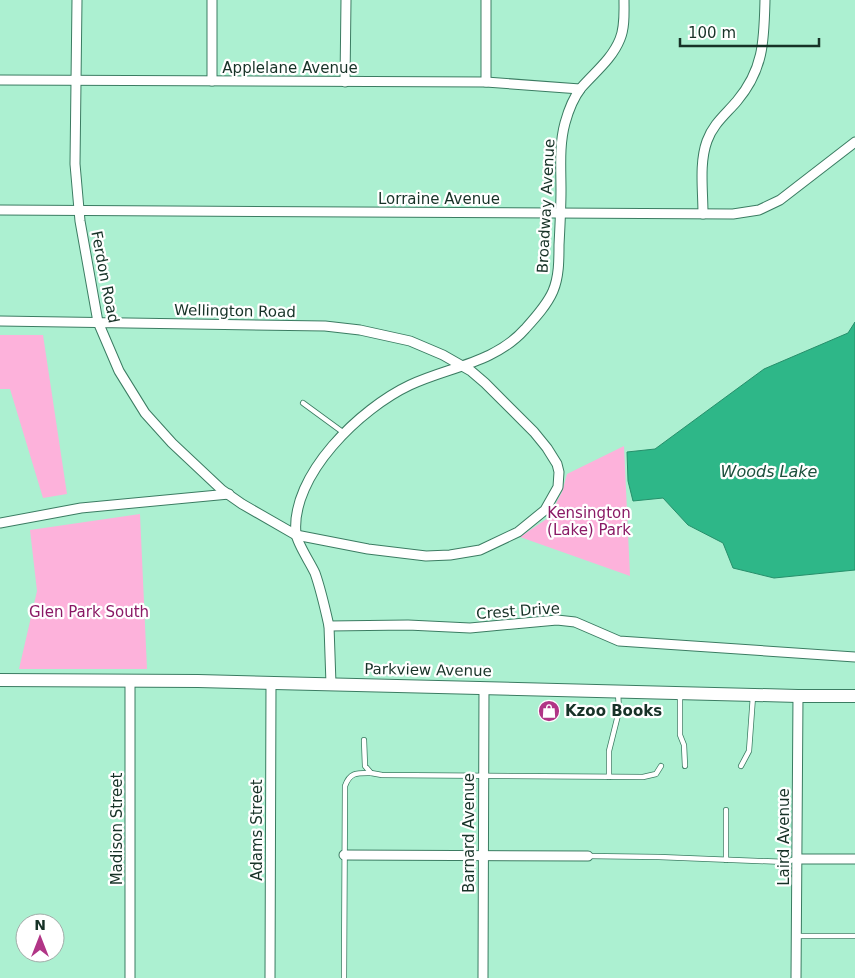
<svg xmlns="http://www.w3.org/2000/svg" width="855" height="978" font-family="'DejaVu Sans',sans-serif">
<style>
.green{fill:#fdb2db}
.water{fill:#2eb788;stroke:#278f6b}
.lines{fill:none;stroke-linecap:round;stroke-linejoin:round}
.lane-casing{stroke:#3b7c62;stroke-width:6}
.street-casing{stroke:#3b7c62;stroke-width:11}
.secondary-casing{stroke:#3b7c62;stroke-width:14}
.lane{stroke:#fff;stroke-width:4.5}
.street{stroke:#fff;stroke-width:9}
.secondary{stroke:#fff;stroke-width:12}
.labels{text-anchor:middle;stroke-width:4.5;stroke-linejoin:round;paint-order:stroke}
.street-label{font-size:15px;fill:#173227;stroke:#fff}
.park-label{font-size:15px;fill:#8a1965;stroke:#fff}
.poi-label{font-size:15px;font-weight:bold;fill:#173227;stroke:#fff;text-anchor:start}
.water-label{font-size:16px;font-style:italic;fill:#1c503c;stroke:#fff}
</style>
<rect width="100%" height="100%" fill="#acf0d1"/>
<g class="green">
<path d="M0,335H43L67,494L43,498L10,389H0Z"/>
<path d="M624,446L630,576L520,537L548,518L562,492L567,474Z"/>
<path d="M140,514L147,669H19L37,591L30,530Z"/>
</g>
<path class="water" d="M855,322V570L774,578L733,568L723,543L688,525L663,498L633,501L628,481L627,452L655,449L764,369L848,333Z"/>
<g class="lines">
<g class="lane-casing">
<g id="lane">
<path d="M303,403L344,433"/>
<path d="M680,694V735L684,745L685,766"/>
<path d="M619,711H648"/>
<path d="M364,740L365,766L371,773L382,775L643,777L656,774L661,766"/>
<path d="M741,766L749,751L753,696"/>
<path d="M609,777V751L619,711L618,692"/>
<path d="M726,810V860"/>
<path d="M588,856L659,857L786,862L796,859"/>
<path d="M797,936H855"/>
<path d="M344,978L345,786C350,772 357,773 371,773"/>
</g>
</g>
<g class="street-casing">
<g id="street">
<path d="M0,80L486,82L580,89"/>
<path d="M212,81V0"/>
<path d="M345,82L346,0"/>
<path d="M486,82V0"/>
<path d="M0,210L733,214L759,210L780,200L855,142"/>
<path d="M703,214C703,190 699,163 707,141C713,124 726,114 737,101C764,69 764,40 765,0"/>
<path d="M0,321L325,326L360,330L410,341L443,355L471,371L485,383L534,432L547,448L557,464L559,472L558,487L545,510L518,532L480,550L450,555L426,556L368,549L296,535L242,504L222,490L172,443L145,413L119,371L98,322L80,221L75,164L77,0"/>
<path d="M0,523L81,508L229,494"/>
<path d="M329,626L408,625L470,628L557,620L575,622L619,641L855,657"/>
<path d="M130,681V978"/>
<path d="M331,684L329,626C325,608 321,590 315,573C310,562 298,545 296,534C290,475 361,408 410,385C448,367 495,363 525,329C535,318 547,305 553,291C559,277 559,260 559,245C560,226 561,208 561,190C561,168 559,145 565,123C568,112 574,97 581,88C595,72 612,59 620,39C625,27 624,12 624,0"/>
<path d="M344,855L588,856"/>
<path d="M798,859H855"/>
<path d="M270,978L271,683"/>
<path d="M483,978L484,688"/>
<path d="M796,978L798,696"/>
</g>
</g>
<g class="secondary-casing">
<path id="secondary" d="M0,680L198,681L798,696H855"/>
</g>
<use href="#lane" class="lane"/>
<use href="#street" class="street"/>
<use href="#secondary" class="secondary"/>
</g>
<defs>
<g id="shop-disc" transform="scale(1.125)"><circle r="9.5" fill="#b13586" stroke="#fff"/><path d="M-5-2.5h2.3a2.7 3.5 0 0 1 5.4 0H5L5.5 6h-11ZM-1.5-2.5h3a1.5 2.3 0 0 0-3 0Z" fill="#fff"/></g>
</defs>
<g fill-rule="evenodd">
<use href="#shop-disc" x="549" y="711"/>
</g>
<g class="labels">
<g class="street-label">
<text x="290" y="73">Applelane Avenue</text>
<text x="439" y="204">Lorraine Avenue</text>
<text transform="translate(546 206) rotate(-87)" y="5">Broadway Avenue</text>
<text transform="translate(105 277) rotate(79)" y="5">Ferdon Road</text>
<text transform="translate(235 311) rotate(1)" y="5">Wellington Road</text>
<text transform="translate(518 611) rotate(-4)" y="5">Crest Drive</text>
<text transform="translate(428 670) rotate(1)" y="5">Parkview Avenue</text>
<text transform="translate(117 829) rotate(-90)" y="5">Madison Street</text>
<text transform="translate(257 830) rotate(-90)" y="5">Adams Street</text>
<text transform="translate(469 833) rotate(-90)" y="5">Barnard Avenue</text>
<text transform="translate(784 837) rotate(-90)" y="5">Laird Avenue</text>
</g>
<g class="park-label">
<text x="589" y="518">Kensington<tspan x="589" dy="17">(Lake) Park</tspan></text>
<text x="89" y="617">Glen Park South</text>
</g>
<g class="poi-label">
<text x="565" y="716">Kzoo Books</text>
</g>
<g class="water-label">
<text x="769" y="477">Woods Lake</text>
</g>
</g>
<g transform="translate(40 938)"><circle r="24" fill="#ffffff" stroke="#a2ada9"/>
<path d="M0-4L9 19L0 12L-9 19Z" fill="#b13586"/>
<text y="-8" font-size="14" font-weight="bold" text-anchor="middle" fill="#173227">N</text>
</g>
<path d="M680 38v8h139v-8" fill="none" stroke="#173227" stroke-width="2.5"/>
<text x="688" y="38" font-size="15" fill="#173227" stroke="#ffffff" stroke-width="4" paint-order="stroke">100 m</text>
</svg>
